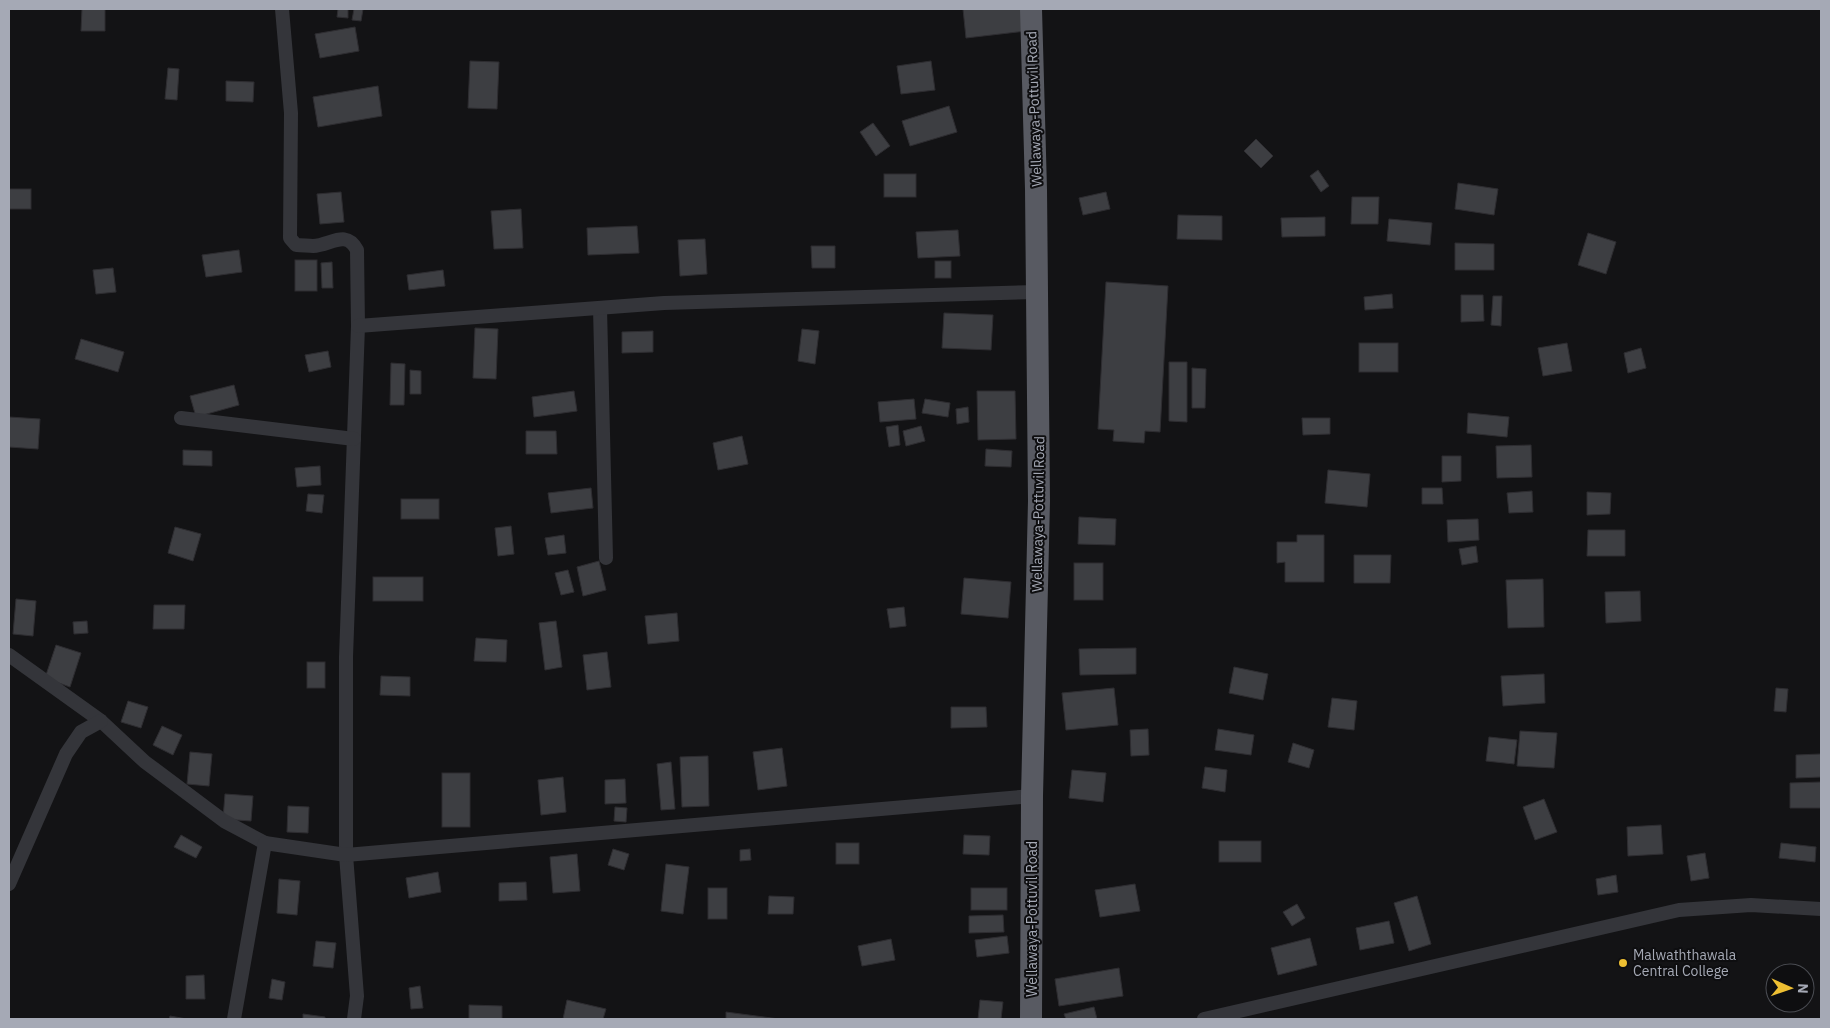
<svg xmlns="http://www.w3.org/2000/svg" width="1830" height="1028" font-family="'IBM Plex Sans',sans-serif">
<style>
.building{fill:#3d3e42;stroke:#2e2d31}
.lines{fill:none;stroke-linecap:round;stroke-linejoin:round}
.minor{stroke:#34353a;stroke-width:14}
.trunk{stroke:#585a62;stroke-width:22}
.poi-dot{fill:#eebf32;stroke:#0e0e10;stroke-width:2}
.labels{text-anchor:middle;stroke-width:4;stroke-linejoin:round;paint-order:stroke}
.street-label{font-size:14px;fill:#a5a9b5;stroke:#0e0e10}
.poi-label{font-size:14px;fill:#a5a9b5;stroke:#0e0e10;text-anchor:start}
</style>
<rect width="100%" height="100%" fill="#131315"/>
<g class="building">
<path d="M82,9H105V31H81Z"/>
<path d="M338,9H348V18L337,17Z"/>
<path d="M354,9H363L361,21L352,20Z"/>
<path d="M963,9H1023L1026,31L966,38Z"/>
<path d="M355,27L359,51L320,58L315,34Z"/>
<path d="M470,61L499,62L497,109L468,108Z"/>
<path d="M931,61L935,90L901,94L897,66Z"/>
<path d="M168,68L179,69L177,100L165,99Z"/>
<path d="M226,81L254,82L253,102L226,101Z"/>
<path d="M378,86L382,116L318,127L313,97Z"/>
<path d="M949,106L957,132L910,146L902,121Z"/>
<path d="M873,123L890,146L876,156L860,132Z"/>
<path d="M1256,139L1273,156L1261,168L1244,151Z"/>
<path d="M1318,170L1329,186L1321,192L1310,176Z"/>
<rect x="884" y="174" width="32" height="23"/>
<path d="M1458,183L1498,189L1494,215L1455,209Z"/>
<rect x="9" y="189" width="22" height="20"/>
<path d="M341,192L344,222L320,224L317,194Z"/>
<path d="M1106,192L1110,209L1083,215L1079,198Z"/>
<path d="M1352,197H1379L1378,224H1351Z"/>
<path d="M521,209L523,248L494,249L491,211Z"/>
<path d="M1178,215L1222,216V240L1177,239Z"/>
<path d="M1325,217V236L1282,237L1281,218Z"/>
<path d="M1389,219L1432,223L1430,245L1387,241Z"/>
<path d="M637,226L639,253L588,255L587,228Z"/>
<path d="M958,230L960,256L918,258L916,232Z"/>
<path d="M1588,233L1616,242L1606,274L1578,265Z"/>
<path d="M705,239L707,274L680,276L678,240Z"/>
<path d="M1455,243L1494,244V270H1455Z"/>
<path d="M811,246H835V268H812Z"/>
<path d="M239,250L242,272L206,277L202,255Z"/>
<rect x="295" y="260" width="22" height="31"/>
<rect x="935" y="261" width="16" height="17"/>
<path d="M332,262L333,288H322L321,263Z"/>
<path d="M113,268L116,292L96,294L93,270Z"/>
<path d="M443,270L445,286L409,290L407,275Z"/>
<path d="M1106,282L1168,286L1160,432L1145,431L1144,443L1113,441L1114,430L1098,429Z"/>
<path d="M1392,294L1393,308L1365,310L1364,297Z"/>
<path d="M1461,295H1483L1484,321L1461,322Z"/>
<path d="M1493,296H1502L1501,326L1491,325Z"/>
<path d="M944,313L993,315L991,350L942,348Z"/>
<path d="M475,328L498,329L496,379L473,378Z"/>
<path d="M802,329L819,331L815,364L798,361Z"/>
<path d="M653,331V352L622,353V332Z"/>
<path d="M81,339L124,352L118,372L75,359Z"/>
<rect x="1359" y="343" width="39" height="29"/>
<path d="M1567,343L1572,371L1543,376L1538,348Z"/>
<path d="M1641,348L1646,368L1628,373L1624,353Z"/>
<path d="M328,351L331,367L309,372L305,355Z"/>
<path d="M1169,362H1187V422L1169,421Z"/>
<path d="M391,363L405,364L404,405H390Z"/>
<path d="M1192,368L1206,369L1205,408H1192Z"/>
<path d="M410,370L421,371V394H410Z"/>
<path d="M234,385L239,405L196,417L190,396Z"/>
<path d="M574,391L577,411L534,417L532,397Z"/>
<path d="M977,391H1015L1016,439L978,440Z"/>
<path d="M914,399L916,419L880,422L878,402Z"/>
<path d="M925,399L950,403L948,417L922,413Z"/>
<path d="M968,407L969,422L957,424L956,409Z"/>
<path d="M1468,413L1509,417L1507,437L1467,433Z"/>
<path d="M9,417L40,419L38,449L9,447Z"/>
<path d="M1302,418H1330V434L1303,435Z"/>
<path d="M898,425L900,445L889,447L886,427Z"/>
<path d="M921,426L925,441L906,446L903,431Z"/>
<path d="M526,431H556L557,454H526Z"/>
<path d="M742,436L748,464L718,470L713,443Z"/>
<path d="M1531,445L1532,477L1497,478L1496,446Z"/>
<path d="M986,449L1012,451L1011,467L985,466Z"/>
<path d="M183,450L212,451V466L183,465Z"/>
<path d="M1442,456H1461V481L1442,482Z"/>
<path d="M320,466L321,485L297,487L295,468Z"/>
<path d="M1328,470L1370,474L1367,507L1325,503Z"/>
<path d="M591,488L593,508L551,513L548,493Z"/>
<path d="M1422,488H1442L1443,504H1422Z"/>
<path d="M1532,491L1533,512L1509,513L1507,493Z"/>
<path d="M1587,492L1611,493L1610,514L1587,515Z"/>
<path d="M308,494L324,495L322,513L306,511Z"/>
<rect x="401" y="499" width="38" height="20"/>
<path d="M1079,517L1116,519L1115,545L1078,544Z"/>
<path d="M1478,519L1479,540L1448,542L1447,520Z"/>
<path d="M511,526L514,554L498,556L495,528Z"/>
<path d="M175,527L201,534L193,561L168,553Z"/>
<path d="M1588,530H1625V556H1587Z"/>
<path d="M564,535L566,553L548,555L545,538Z"/>
<path d="M1297,535H1324V582H1285V562L1277,563V542H1297Z"/>
<path d="M1476,546L1478,562L1462,565L1459,549Z"/>
<path d="M1354,555H1391L1390,583H1354Z"/>
<path d="M599,561L606,590L583,596L577,567Z"/>
<rect x="1074" y="563" width="29" height="37"/>
<path d="M568,570L574,592L561,595L555,573Z"/>
<rect x="373" y="577" width="50" height="24"/>
<path d="M964,578L1011,582L1008,618L961,614Z"/>
<path d="M1543,579L1544,627L1508,628L1506,580Z"/>
<path d="M1640,591L1641,621L1606,623L1605,592Z"/>
<path d="M16,599L36,601L33,636L13,634Z"/>
<path d="M154,605H185L184,629H153Z"/>
<path d="M904,607L906,626L890,628L887,609Z"/>
<path d="M677,613L679,641L648,644L645,616Z"/>
<path d="M87,621L88,633L74,634L73,622Z"/>
<path d="M556,621L562,667L545,670L539,623Z"/>
<path d="M476,638L507,640L506,662L474,661Z"/>
<path d="M56,645L81,653L70,687L45,678Z"/>
<path d="M1136,648V674L1080,675L1079,649Z"/>
<path d="M607,652L611,687L587,690L583,655Z"/>
<rect x="307" y="662" width="18" height="26"/>
<path d="M1234,667L1268,674L1263,700L1229,693Z"/>
<path d="M1544,674L1545,703L1503,706L1501,676Z"/>
<path d="M381,676L410,677V696L380,695Z"/>
<path d="M1114,688L1118,725L1066,730L1062,693Z"/>
<path d="M1776,688L1788,689L1786,712L1774,711Z"/>
<path d="M1332,698L1357,701L1354,730L1328,727Z"/>
<path d="M128,701L148,707L141,728L121,722Z"/>
<path d="M951,707H986L987,727L951,728Z"/>
<path d="M162,726L182,735L173,755L153,745Z"/>
<path d="M1148,729L1149,755L1131,756L1130,730Z"/>
<path d="M1218,729L1254,735L1251,755L1215,750Z"/>
<path d="M1520,731L1557,733L1554,768L1517,766Z"/>
<path d="M1489,737L1517,740L1514,764L1486,761Z"/>
<path d="M1293,743L1314,750L1309,768L1288,762Z"/>
<path d="M782,748L787,786L758,790L753,752Z"/>
<path d="M190,752L212,754L209,786L187,784Z"/>
<path d="M1821,754V777L1796,778V755Z"/>
<path d="M708,756L709,806L682,807L680,757Z"/>
<path d="M671,762L675,809L661,810L657,764Z"/>
<path d="M1205,767L1227,770L1225,792L1202,788Z"/>
<path d="M1072,770L1106,773L1103,802L1069,798Z"/>
<rect x="442" y="773" width="28" height="54"/>
<path d="M563,777L566,812L541,815L538,780Z"/>
<path d="M625,779L626,803L605,804V780Z"/>
<path d="M1821,782V808H1790V783Z"/>
<path d="M225,794L253,796L251,821L223,819Z"/>
<path d="M1544,799L1557,832L1535,840L1523,807Z"/>
<path d="M288,806L309,807L308,833L287,832Z"/>
<path d="M615,807L627,808L626,822L614,821Z"/>
<path d="M1661,825L1663,854L1628,856L1627,827Z"/>
<path d="M181,835L202,847L196,858L174,847Z"/>
<path d="M964,835L990,836L989,855L963,854Z"/>
<rect x="1219" y="841" width="42" height="21"/>
<rect x="836" y="843" width="23" height="21"/>
<path d="M1781,843L1816,847L1815,862L1779,858Z"/>
<path d="M613,849L629,854L624,870L608,865Z"/>
<path d="M750,849L751,860L740,861V850Z"/>
<path d="M1705,853L1709,878L1691,881L1687,856Z"/>
<path d="M577,854L580,891L553,893L550,857Z"/>
<path d="M666,864L689,867L683,914L661,911Z"/>
<path d="M438,872L441,892L409,898L406,878Z"/>
<path d="M1616,875L1618,892L1598,895L1596,879Z"/>
<path d="M279,879L300,881L297,915L277,913Z"/>
<path d="M526,882L527,900L499,901V883Z"/>
<path d="M1135,884L1140,911L1100,917L1095,890Z"/>
<rect x="708" y="888" width="19" height="31"/>
<rect x="971" y="888" width="36" height="22"/>
<path d="M769,896L794,897L793,914H768Z"/>
<path d="M1417,896L1431,944L1409,951L1394,903Z"/>
<path d="M1297,904L1305,918L1292,926L1283,912Z"/>
<path d="M1003,915L1004,932L969,933V916Z"/>
<path d="M1389,921L1394,943L1360,950L1356,928Z"/>
<path d="M1007,936L1009,953L977,957L975,940Z"/>
<path d="M1310,938L1317,965L1278,975L1271,948Z"/>
<path d="M891,939L895,960L862,966L858,946Z"/>
<path d="M316,941L336,943L333,968L313,966Z"/>
<path d="M1119,968L1123,996L1059,1006L1055,979Z"/>
<path d="M204,975L205,999H186V976Z"/>
<path d="M272,979L285,982L282,1000L269,998Z"/>
<path d="M420,986L423,1008L411,1009L409,988Z"/>
<path d="M567,1000L606,1009L603,1019H563Z"/>
<path d="M980,1000L1003,1002L1001,1019H978Z"/>
<path d="M469,1005L502,1006V1019H469Z"/>
<path d="M1094,1007L1097,1019H1066L1064,1014Z"/>
<path d="M726,1012L779,1019H726Z"/>
<path d="M303,1014L325,1017V1019H303Z"/>
<path d="M170,1016L187,1019H169Z"/>
</g>
<g class="lines">
<g class="minor">
<path d="M282,9L291,113L290,238L296,245C302,245 308,246 313,246C331,245 346,229 357,250L358,326L346,657V855L357,996L354,1019"/>
<path d="M600,308L606,558"/>
<path d="M358,326L664,303L1037,292"/>
<path d="M181,418L354,439"/>
<path d="M9,655L101,721L145,762L224,821L265,843"/>
<path d="M9,884L66,754L81,732L101,721"/>
<path d="M234,1019L265,843L346,855L1032,796"/>
<path d="M1204,1019L1679,910L1751,905L1821,909"/>
</g>
<path class="trunk" d="M1031,1019L1032,796L1039,501L1036,189L1031,9"/>
</g>
<circle class="poi-dot" cx="1623" cy="963" r="5"/>
<g class="labels">
<g class="street-label">
<text transform="translate(1034 109) rotate(-92)" y="5">Wellawaya-Pottuvil Road</text>
<text transform="translate(1038 514) rotate(-89)" y="5">Wellawaya-Pottuvil Road</text>
<text transform="translate(1032 919) rotate(-90)" y="5">Wellawaya-Pottuvil Road</text>
</g>
<g class="poi-label">
<text x="1633" y="960">Malwaththawala<tspan x="1633" dy="16">Central College</tspan></text>
</g>
</g>
<rect width="1830" height="1028" fill="none" stroke="#a5a9b5" stroke-width="20"/>
<g transform="translate(1790 988) rotate(92)"><circle r="24" fill="#0e0e10" stroke="#4a4c52"/>
<path d="M0-4L9 19L0 12L-9 19Z" fill="#eebf32"/>
<text y="-8" font-size="14" font-weight="bold" text-anchor="middle" fill="#a5a9b5">N</text>
</g>
</svg>
